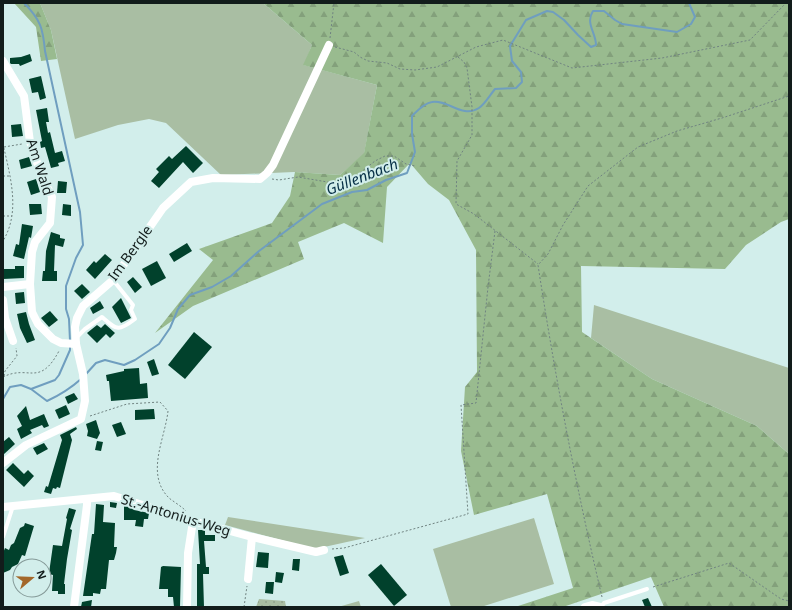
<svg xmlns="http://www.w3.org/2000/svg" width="792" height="610" font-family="'Noto Sans',sans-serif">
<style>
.grass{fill:#a9bea3}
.forest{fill:url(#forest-firs)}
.park{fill:url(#park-dots)}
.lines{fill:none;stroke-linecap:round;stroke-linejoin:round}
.stream{stroke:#6f9ebf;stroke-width:2}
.building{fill:#01412c}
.path{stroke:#708381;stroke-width:1;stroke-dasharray:2 2;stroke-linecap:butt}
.service{stroke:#fff;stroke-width:4}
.minor{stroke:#fff;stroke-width:8}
.labels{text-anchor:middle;stroke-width:4;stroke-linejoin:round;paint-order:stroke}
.street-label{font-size:14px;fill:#121c1b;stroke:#d2eeeb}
.water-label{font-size:15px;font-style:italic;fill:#052e45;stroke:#d2eeeb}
</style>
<defs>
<pattern id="forest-firs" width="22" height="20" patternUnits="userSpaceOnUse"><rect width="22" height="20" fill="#99bb8f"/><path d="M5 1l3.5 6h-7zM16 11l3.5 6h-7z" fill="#83a07b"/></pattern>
<pattern id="park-dots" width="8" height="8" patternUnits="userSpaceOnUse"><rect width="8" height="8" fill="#a9bea3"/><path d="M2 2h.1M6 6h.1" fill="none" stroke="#90a38c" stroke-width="1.8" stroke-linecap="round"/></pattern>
</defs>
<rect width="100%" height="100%" fill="#d2eeeb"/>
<g class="grass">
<path d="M40,3H263L312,45L304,65L377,85L364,154L340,175L294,172L221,175L166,123L149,119L118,125L75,139L51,30Z"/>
<path d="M594,305L789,368V454L757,426L652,379L591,338Z"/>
<path d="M228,517L365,538L315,549L225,525Z"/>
<path d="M534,518L554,584L481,607H451L433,549Z"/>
<path d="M359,601L361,607H338Z"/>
</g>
<g class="forest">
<path d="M14,3H40L51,30L57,59L41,61L36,27Z"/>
<path d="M263,3H789V219L781,222L746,245L725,269L581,266L582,332L652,379L757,426L789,454V607H664L651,577L563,607H515L573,588L547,494L474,515L461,451L465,387L477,372L476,250L449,200L428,184L410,163L387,187L383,243L344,223L298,242L304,259L193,306L155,333L213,260L199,249L272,223L290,196L295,172L340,175L364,153L377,85L303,65L312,45Z"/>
</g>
<path class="park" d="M259,599L285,601L286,607H256Z"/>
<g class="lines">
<g class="stream">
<path d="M24,3C41,20 43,29 45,51L80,212L83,245L76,258L66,286V309L69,319L70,341"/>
<path d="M86,374L96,363L105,360L124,365L135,360L159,344L170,328L178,309L190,295L212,287L231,276L259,251L322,204L352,192L367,190L386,180L407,173L415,152L412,134V116C417,111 424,103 432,102C448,99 462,119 479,108C485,104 490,95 495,89L516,88L522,82L521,72L512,61L510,46L526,20L547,11L553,12L564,20L578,35L591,47L596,45C596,33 585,23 593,11H604L615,20L622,24L677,32L691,24L695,17L689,3"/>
<path d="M31,389L55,380L59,375L70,350V346"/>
<path d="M3,399L10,387L21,385L31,389L47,401C60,395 71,388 81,379"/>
</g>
</g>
<g class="building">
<path d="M30,54L32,61L20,66L19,64H11L10,63V58L21,57Z"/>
<path d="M41,76L46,98L40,100L38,92L32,93L29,79Z"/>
<path d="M47,108L49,122H46L48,133L50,132L55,153L62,151L65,161L58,163L59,166L51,168L45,147L41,148L40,142L42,141L36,110Z"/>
<path d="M21,124L23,136L12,137L11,125Z"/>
<path d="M186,146L203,163L193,173L183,162L159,188L151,181L159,172L156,169L169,156L172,159Z"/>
<path d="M29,157L32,166L21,169L19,160Z"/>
<path d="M36,179L40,192L31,195L27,182Z"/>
<path d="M58,181L67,182L66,193H57Z"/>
<path d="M29,204H41L42,214L30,215Z"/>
<path d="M63,204L71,205V216L62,215Z"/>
<path d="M22,224L33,226L31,238L29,237L24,259L13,256L16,244L19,245Z"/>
<path d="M51,232L60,235V238L65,239L63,247L55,245L54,271H57V281H42L43,271H45L46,251Z"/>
<path d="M187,243L192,251L174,262L169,254Z"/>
<path d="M105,254L112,260L95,279L86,270L94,261L96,263Z"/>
<path d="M157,261L166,278L151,286L142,269Z"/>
<path d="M15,266H24V278L3,279V269H15Z"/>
<path d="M133,277L142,287L135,293L127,282Z"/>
<path d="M82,284L90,292L82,299L74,291Z"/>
<path d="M24,292L25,303L16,304L15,293Z"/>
<path d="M121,298L131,318L121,323L112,307Z"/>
<path d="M100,301L104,308L93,314L90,308Z"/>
<path d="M50,311L58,320L49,327L41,318Z"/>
<path d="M26,312L29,324L35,340L27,343L20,328L17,314Z"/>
<path d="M105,324L115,333L110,338L106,334L97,343L87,333L97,325L101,328Z"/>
<path d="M194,332L212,347L185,379L168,365Z"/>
<path d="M154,359L159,374L152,376L147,362Z"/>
<path d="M139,368L140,384L147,383L148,398L111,401L109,381H107L106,375L124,371V369Z"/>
<path d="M74,393L78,399L68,404L65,397Z"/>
<path d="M66,405L70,414L59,419L55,410Z"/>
<path d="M26,406L30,420L44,414L49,426L44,428L42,425L30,430L32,433L21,439L17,429L22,426L17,416Z"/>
<path d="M154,409L155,419L135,420V410Z"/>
<path d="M96,420L100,433L97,439L87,436L88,431L86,424Z"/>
<path d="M121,422L126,434L117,437L112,425Z"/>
<path d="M76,427L77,429L70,434L72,440L60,488L57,487L56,489L53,488L51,494L44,492L46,486L48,487L62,440L60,435Z"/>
<path d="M9,437L15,444L3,455V442Z"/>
<path d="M97,441L103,442L101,451L95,450Z"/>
<path d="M44,443L48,449L37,455L33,448Z"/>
<path d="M13,463L24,474L28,470L34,476L24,487L6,470Z"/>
<path d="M110,502L117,503L116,508L110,507Z"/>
<path d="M96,504L104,505L103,522L115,523L114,547H117L116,553L114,560H109L106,589H101L100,594L93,593V596H83L92,534H94Z"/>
<path d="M124,506L134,508V510L149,513L148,519H144L143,527L135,526L136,520H124Z"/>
<path d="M69,508L76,510L70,529L72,530L67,559L64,584H65V594H58V591H52L53,575L49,574L50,566L53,545L62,546L67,519L66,518Z"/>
<path d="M25,523L34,526L25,556L22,555L18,564L12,567L10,570L3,573V553L5,548L9,550L11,545L14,543L20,528L24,526Z"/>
<path d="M198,530H205V535H215V541H204L206,567H209V574H203L204,607H197V564H200Z"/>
<path d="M258,552L269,553L268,568L256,567Z"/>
<path d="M343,555L349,573L340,576L334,557Z"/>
<path d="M293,559H300L299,571L292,570Z"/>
<path d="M381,564L407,595L394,606L368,575Z"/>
<path d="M163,566L181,567L180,607H174L173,597H168V589H159L161,567Z"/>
<path d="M276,572L284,573L282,583L275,582Z"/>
<path d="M266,582H274L273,594L265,593Z"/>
<path d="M648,598L652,607H645L642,600Z"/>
<path d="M92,600L91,607H81L82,602Z"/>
</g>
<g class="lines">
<g class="path">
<path d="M330,38L334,3"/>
<path d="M335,47L354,52L360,57L368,61L387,63L400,69L415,70L437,67L476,47L503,40L572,68L662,58L750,40L786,3"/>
<path d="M458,57L464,62L467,68L472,107V135L457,161L456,204L474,214L538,264"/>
<path d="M3,144C10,176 21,211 3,241"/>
<path d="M4,147L22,144"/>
<path d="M3,176H9"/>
<path d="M272,179L279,180L298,177L339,184L356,176L375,161L385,156H394L406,164L415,166"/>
<path d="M3,216H12"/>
<path d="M4,376L5,371L17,356L16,348"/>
<path d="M3,377C29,364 39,388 59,351"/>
<path d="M90,416L127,404L160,402L168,411C165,439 145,474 169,498C174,502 181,506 186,511"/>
<path d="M332,549L344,548L468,514L461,405L476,403L488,287L495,231"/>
<path d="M653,587L729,563L781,599L789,601"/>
<path d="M602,597C576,487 555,376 538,265L548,254L563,225L588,186L638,147L677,131L722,118L789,96"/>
<path d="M244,607L247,586"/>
</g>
<g class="service">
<path d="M76,338L85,329L102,317C117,330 118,332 135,319L131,310L133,305L113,280"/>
<path d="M3,537L13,506"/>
<path d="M601,607L604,603L647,589"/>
</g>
<g class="minor">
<path d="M3,61L24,96L30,142L41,174L52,197L50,223L35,242L32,252L30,284L32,312L38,324L53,339L61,343L76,344"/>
<path d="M3,287L30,284"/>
<path d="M3,300L5,318L13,341"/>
<path d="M3,463L26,445L81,419L85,401L83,374L76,344L75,327L77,318L83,306L113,280L163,208L191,182L213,178L260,179L267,173L273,165L329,45"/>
<path d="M3,507L114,496L193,521L252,537L316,552L324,550"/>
<path d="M248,579L252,537"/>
<path d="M74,607L87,505V499"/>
<path d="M187,607L188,553L193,521"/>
<path d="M585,607L592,605L600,607"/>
</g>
</g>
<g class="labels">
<g class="street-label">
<text transform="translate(40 167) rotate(72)" y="5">Am Wald</text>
<text transform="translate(130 253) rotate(-54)" y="5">Im Bergle</text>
<text transform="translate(176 515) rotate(17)" y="5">St.-Antonius-Weg</text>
</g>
<g class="water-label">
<text transform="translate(362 177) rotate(-21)" y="5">Güllenbach</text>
</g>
</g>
<rect width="792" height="610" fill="none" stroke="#121c1b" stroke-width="8"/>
<g transform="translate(32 578) rotate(71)"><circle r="19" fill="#d2eeeb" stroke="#859a98"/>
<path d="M0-3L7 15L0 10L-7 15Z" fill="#a3672a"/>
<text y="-6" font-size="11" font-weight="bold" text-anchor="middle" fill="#121c1b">N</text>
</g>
</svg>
